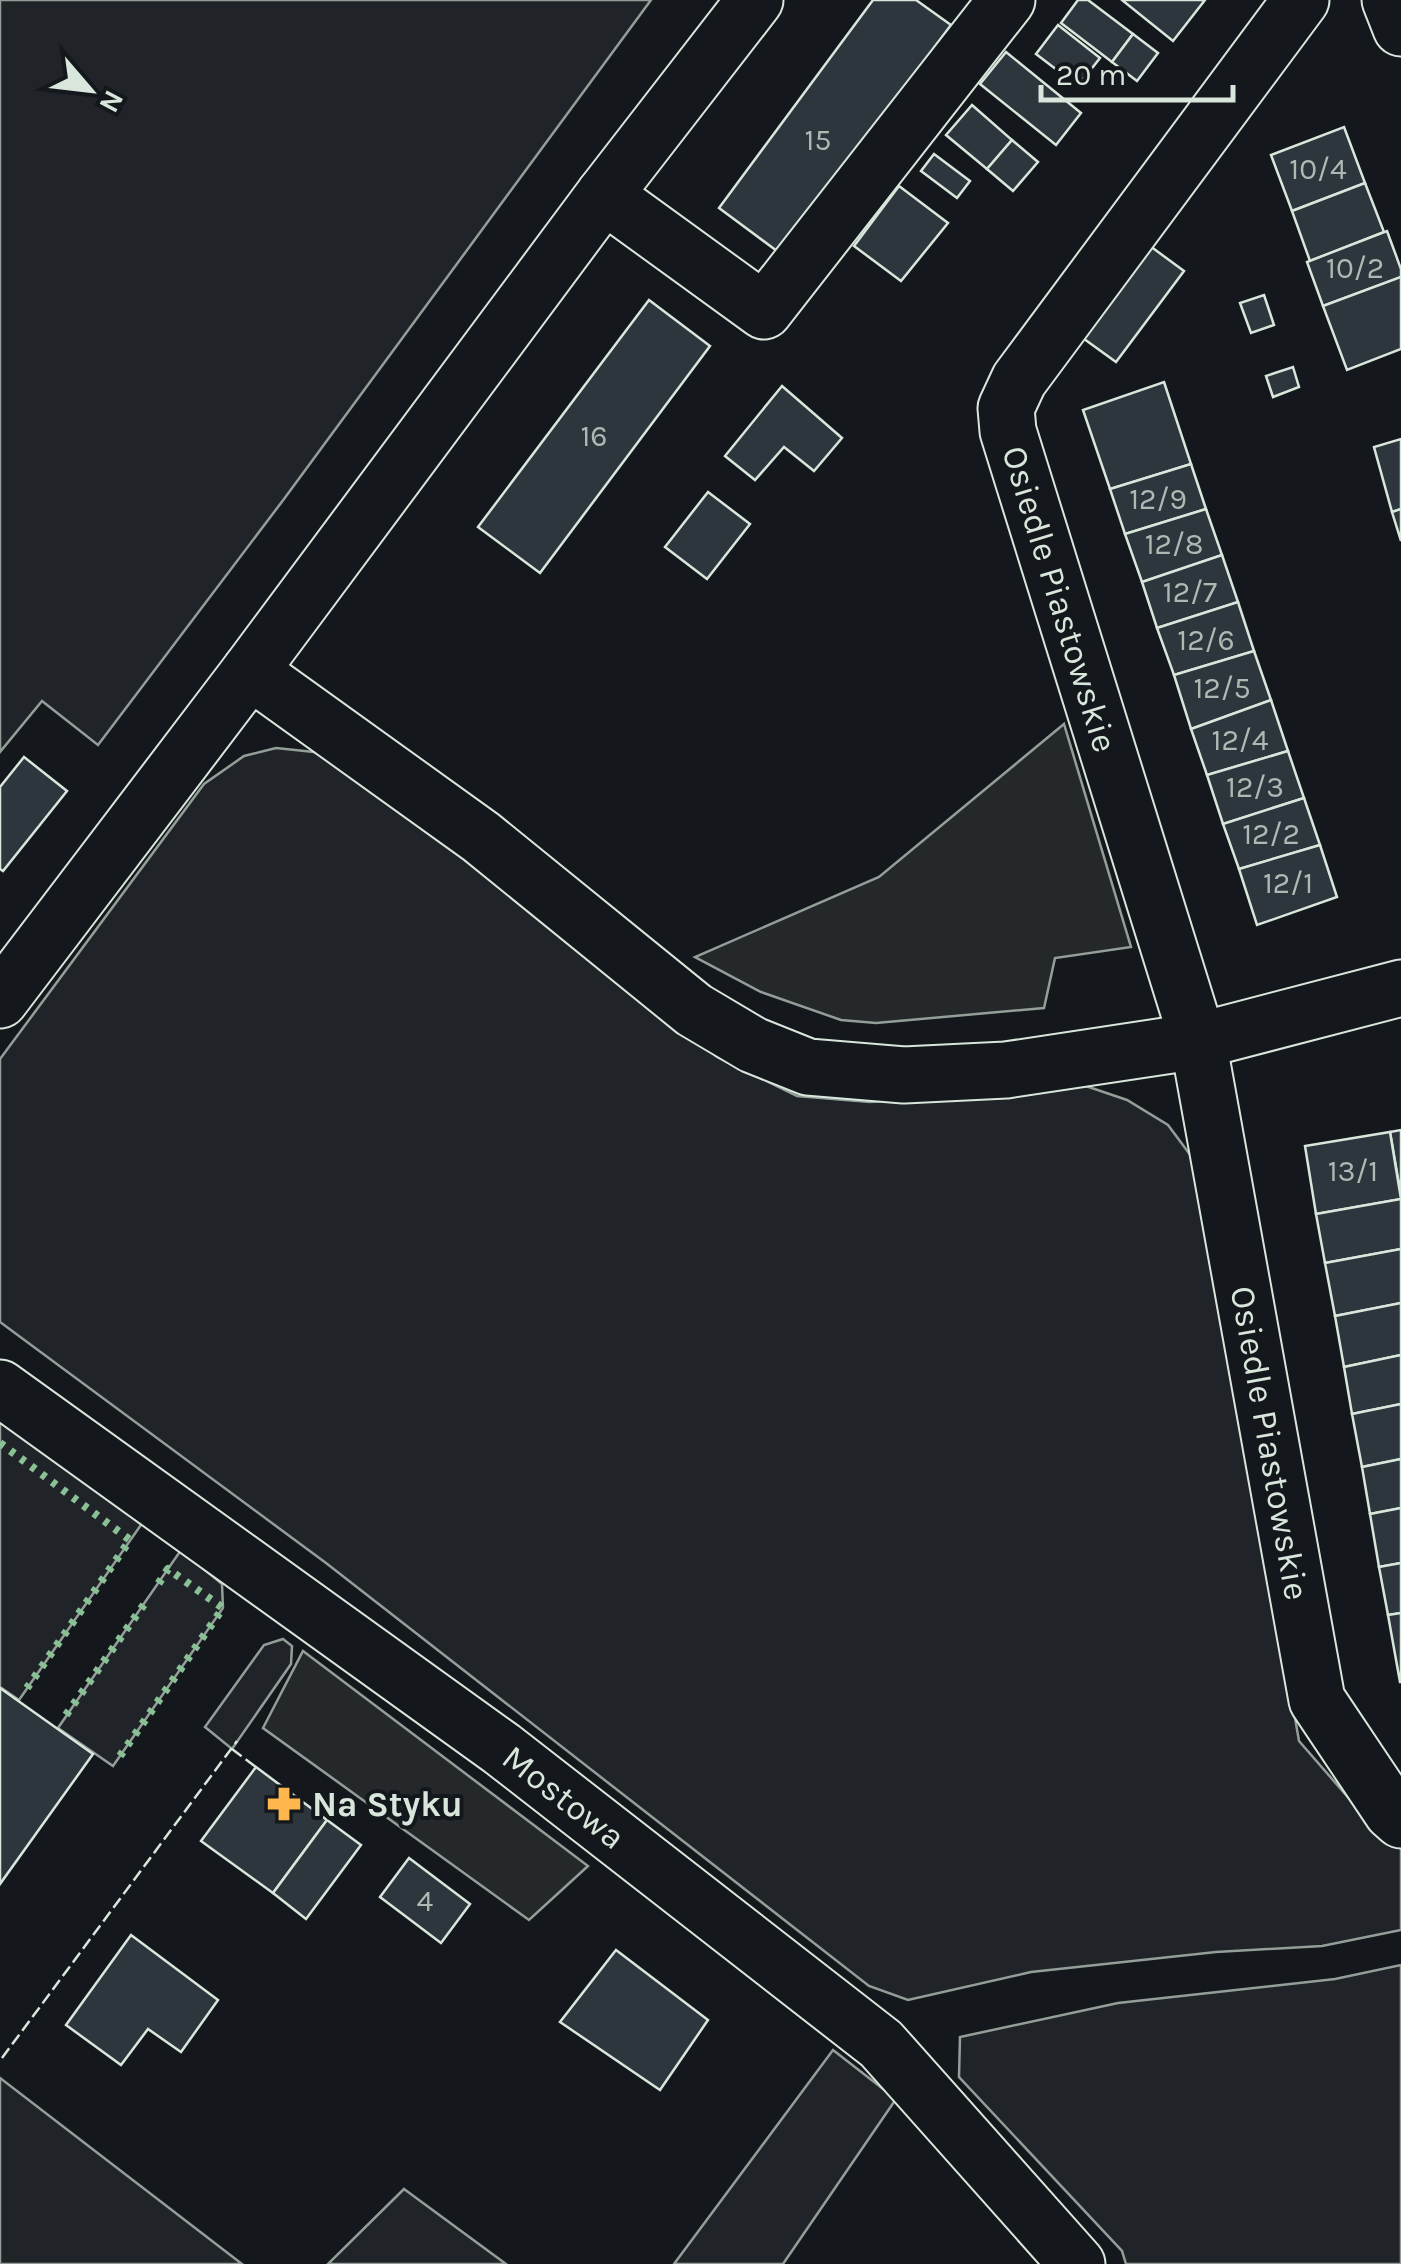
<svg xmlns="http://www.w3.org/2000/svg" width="1401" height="2264" font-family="Karla,sans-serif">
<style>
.green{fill:#202428;stroke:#939e99;stroke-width:2.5}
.parking{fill:#24282b;stroke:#939e99;stroke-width:2.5}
.building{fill:#2c363c;stroke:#d8e6dc;stroke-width:2.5}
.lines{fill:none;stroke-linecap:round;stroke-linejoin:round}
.minor-casing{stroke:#d8e6dc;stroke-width:59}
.tertiary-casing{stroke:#d8e6dc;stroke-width:59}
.minor{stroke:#14181c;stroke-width:55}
.tertiary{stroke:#14181c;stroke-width:55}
.hedge{stroke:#8ac095;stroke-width:8;stroke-dasharray:5 8;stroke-linecap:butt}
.fence{stroke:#d8e6dc;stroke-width:2.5;stroke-dasharray:12 5;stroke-linecap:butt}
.labels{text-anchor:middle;stroke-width:8;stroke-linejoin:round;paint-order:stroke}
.number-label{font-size:30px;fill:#adbab4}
.street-label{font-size:35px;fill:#d8e6dc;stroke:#14181c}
.poi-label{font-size:35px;font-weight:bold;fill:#d8e6dc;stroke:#14181c;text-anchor:start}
</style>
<rect width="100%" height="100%" fill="#14181c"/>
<g class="green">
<path d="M0,0H651L284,499L98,745L42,701L0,752Z"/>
<path d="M276,748L314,752L347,766L601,961L717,1057L797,1096L870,1102L1086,1086L1127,1100L1168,1125L1200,1168L1299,1741L1360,1811L1401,1846V1930L1322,1946L1216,1952L1031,1972L908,2000L869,1986L326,1563L0,1322V1059L204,784L244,756Z"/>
<path d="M0,1414L143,1522L19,1700L0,1687Z"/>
<path d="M181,1550L222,1584L223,1608L113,1766L58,1728Z"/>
<path d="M283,1639L292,1646L291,1664L232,1749L205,1727L264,1645Z"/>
<path d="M1401,1965V2264H1126L1122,2251L959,2077L960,2037L1118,2003L1335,1979Z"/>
<path d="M833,2050L896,2099L783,2264H674Z"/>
<path d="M0,2078L242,2264H0Z"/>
<path d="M404,2189L506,2264H328Z"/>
</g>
<g class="parking">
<path d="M1064,724L1131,947L1055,958L1044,1008L876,1023L841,1020L761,992L695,957L879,877Z"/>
<path d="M303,1651L588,1866L529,1920L263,1728Z"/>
</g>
<g class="building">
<path d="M873,0H916L951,25L781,254L719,208Z"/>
<path d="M1078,0H1088L1133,34L1112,62L1061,23Z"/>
<path d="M1122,0H1205L1173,41Z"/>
<path d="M1058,25L1100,58L1078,86L1036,54Z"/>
<path d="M1133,34L1158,53L1137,81L1112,62Z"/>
<path d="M1006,52L1081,113L1056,145L980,84Z"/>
<path d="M972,105L1012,140L987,169L946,135Z"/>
<path d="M1344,127L1365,183L1292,211L1271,155Z"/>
<path d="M1012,140L1038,162L1013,191L987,169Z"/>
<path d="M934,154L970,181L957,198L921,171Z"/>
<path d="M1365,183L1384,232L1310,261L1292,211Z"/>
<path d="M899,186L948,223L901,281L854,246Z"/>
<path d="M1387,231L1401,269V277L1323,306L1307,262Z"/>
<path d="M1150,246L1184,271L1116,362L1080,336Z"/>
<path d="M1401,277V349L1347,370L1323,306Z"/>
<path d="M1264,295L1274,325L1251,333L1240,303Z"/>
<path d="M649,300L710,346L540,573L478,527Z"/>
<path d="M1293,367L1299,387L1273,397L1266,376Z"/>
<path d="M1164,382L1191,464L1110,489L1083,410Z"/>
<path d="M782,386L842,438L814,471L784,447L755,480L725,456Z"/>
<path d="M1401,439V509L1392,512L1374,447Z"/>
<path d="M1191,464L1206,509L1125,534L1110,489Z"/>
<path d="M708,492L750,524L707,579L665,547Z"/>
<path d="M1206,509L1222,555L1142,582L1125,534Z"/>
<path d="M1401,509V541L1392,512Z"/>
<path d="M1222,555L1238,602L1157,628L1142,582Z"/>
<path d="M1238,602L1254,651L1174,675L1157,628Z"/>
<path d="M1254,651L1271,700L1191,729L1174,675Z"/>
<path d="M1271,700L1288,751L1207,775L1191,729Z"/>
<path d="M1288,751L1304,798L1223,824L1207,775Z"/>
<path d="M24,757L67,791L3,871L0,869V787Z"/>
<path d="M1304,798L1320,845L1239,869L1223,824Z"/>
<path d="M1320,845L1337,897L1257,925L1239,869Z"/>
<path d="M1401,1130V1196L1390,1132Z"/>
<path d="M1390,1132L1401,1199L1316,1214L1305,1146Z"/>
<path d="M1401,1199V1249L1325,1263L1316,1214Z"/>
<path d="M1401,1249V1303L1335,1316L1325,1263Z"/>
<path d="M1401,1303V1355L1344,1367L1335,1316Z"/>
<path d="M1401,1355V1404L1352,1414L1344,1367Z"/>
<path d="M1401,1404V1459L1362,1467L1352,1414Z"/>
<path d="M1401,1459V1508L1370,1514L1362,1467Z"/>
<path d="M1401,1508V1563L1379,1567L1370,1514Z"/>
<path d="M1401,1563V1613L1388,1615L1379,1567Z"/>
<path d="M1401,1613V1682H1400L1388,1615Z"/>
<path d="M0,1688L93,1754L0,1884Z"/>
<path d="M256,1767L327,1820L273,1893L201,1841Z"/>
<path d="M327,1820L361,1845L306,1919L273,1893Z"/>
<path d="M409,1858L470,1904L441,1943L380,1897Z"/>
<path d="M131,1935L218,2000L181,2052L148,2029L121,2065L66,2025Z"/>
<path d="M616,1950L708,2020L660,2090L560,2022Z"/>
</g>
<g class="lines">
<g class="minor-casing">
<g id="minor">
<path d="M1301,0L1019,380L1006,408L1008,431L1198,1041L1317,1700L1392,1812L1401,1820"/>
<path d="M1390,0L1401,28"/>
<path d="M604,195L764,311L1007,0"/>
<path d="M250,671L481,837L694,1010L753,1045L808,1067L904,1075L1006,1070L1198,1041L1401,988"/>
</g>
</g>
<g class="tertiary-casing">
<g id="tertiary">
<path d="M0,1000L250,671L604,195L755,0"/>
<path d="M0,1388L502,1749L881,2044L1077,2264"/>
</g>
</g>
<use href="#minor" class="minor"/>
<use href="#tertiary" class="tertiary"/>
<g class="hedge">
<path d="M0,1443L130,1540L27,1688"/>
<path d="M66,1715L145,1603"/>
<path d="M120,1756L223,1608L168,1569L155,1589"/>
</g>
<g class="fence">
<path d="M232,1749L256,1767"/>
<path d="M2,2058L237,1741"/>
</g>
</g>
<defs>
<g id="pharmacy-bare" transform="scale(2.7)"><path d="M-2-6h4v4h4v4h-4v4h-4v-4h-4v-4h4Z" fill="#ffb74d" stroke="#14181c" stroke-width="2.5" paint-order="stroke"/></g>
</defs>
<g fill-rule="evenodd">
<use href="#pharmacy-bare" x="284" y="1804"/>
</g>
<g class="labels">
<g class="number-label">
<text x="818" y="150">15</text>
<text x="1318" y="179">10/4</text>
<text x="1355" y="278">10/2</text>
<text x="594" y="446">16</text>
<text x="1158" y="509">12/9</text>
<text x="1174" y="554">12/8</text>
<text x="1190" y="602">12/7</text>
<text x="1206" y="650">12/6</text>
<text x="1222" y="698">12/5</text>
<text x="1240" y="750">12/4</text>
<text x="1255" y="797">12/3</text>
<text x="1271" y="844">12/2</text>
<text x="1288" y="893">12/1</text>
<text x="1353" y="1181">13/1</text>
<text x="425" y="1911">4</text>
</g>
<g class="street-label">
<text transform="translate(1060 599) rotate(73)" y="12">Osiedle Piastowskie</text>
<text transform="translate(1270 1443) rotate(80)" y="12">Osiedle Piastowskie</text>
<text transform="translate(564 1797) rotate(38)" y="12">Mostowa</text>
</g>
<g class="poi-label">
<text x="312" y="1816">Na Styku</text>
</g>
</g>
<g transform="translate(90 90) rotate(118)" stroke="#14181c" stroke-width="8" paint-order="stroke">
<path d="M0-8L18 38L0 25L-18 38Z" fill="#d8e6dc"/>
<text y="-15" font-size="28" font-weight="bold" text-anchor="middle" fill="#d8e6dc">N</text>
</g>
<path d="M1041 85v15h192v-15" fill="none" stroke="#d8e6dc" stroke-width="5"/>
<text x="1056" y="85" font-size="30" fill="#d8e6dc" stroke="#14181c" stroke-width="8" paint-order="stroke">20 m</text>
</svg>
